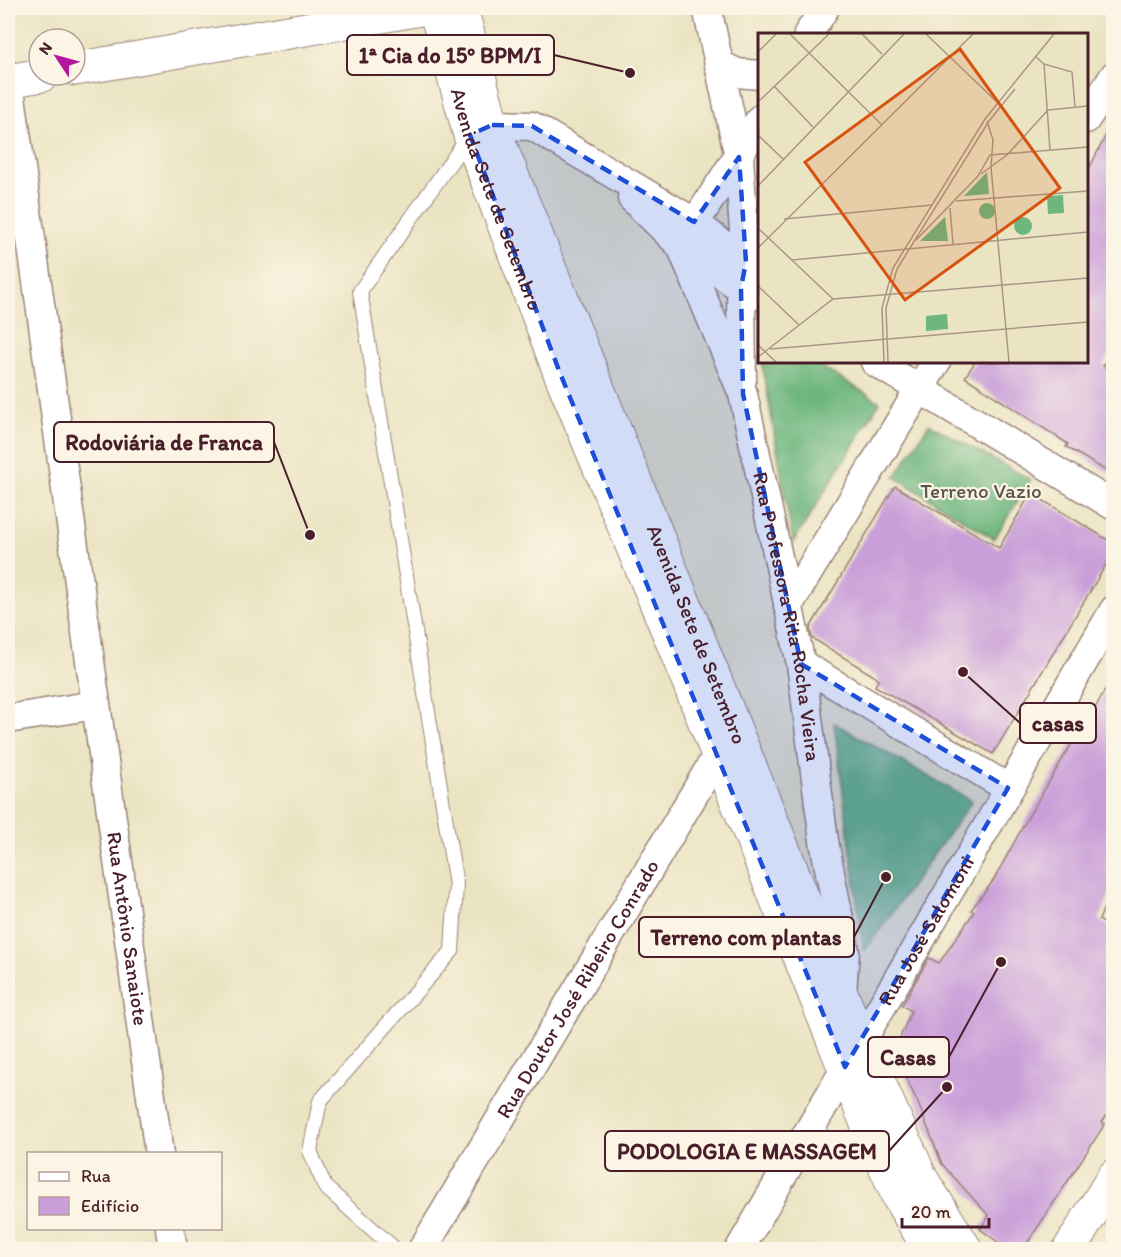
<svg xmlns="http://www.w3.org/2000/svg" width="1121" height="1257" font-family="Itim,sans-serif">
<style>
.forest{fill:#6db67e;stroke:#5c6a54;stroke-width:1.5}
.building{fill:#c99ed9}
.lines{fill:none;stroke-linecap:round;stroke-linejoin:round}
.lane-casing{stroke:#9a8277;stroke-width:16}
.street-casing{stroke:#9a8277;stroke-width:31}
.secondary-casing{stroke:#9a8277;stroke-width:35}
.lane{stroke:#fff;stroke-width:14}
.street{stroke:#fff;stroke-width:28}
.secondary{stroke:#fff;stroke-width:33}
.marked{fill:#1d4ed8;fill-opacity:0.2;stroke:#1d4ed8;stroke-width:4.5;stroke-dasharray:12 8;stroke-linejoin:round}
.labels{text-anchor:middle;stroke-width:4.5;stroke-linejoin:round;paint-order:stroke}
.street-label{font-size:21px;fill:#4a1f2b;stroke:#fcf5e5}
.park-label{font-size:21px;fill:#5c564a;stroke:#fcf5e5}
.inset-road{fill:none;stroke:#ab9586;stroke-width:1.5}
.view{fill:#d8530f;fill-opacity:0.15;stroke:#d8530f;stroke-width:3}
.inset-edge{fill:none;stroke:#4a1f2b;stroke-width:3}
.leader{fill:none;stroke:#4a1f2b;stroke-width:2}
.callout-dot{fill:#4a1f2b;stroke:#fcf5e5;stroke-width:2}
.callout{fill:#fcf5e5;stroke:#4a1f2b;stroke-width:2}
.callout-label{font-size:22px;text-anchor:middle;font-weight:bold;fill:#4a1f2b}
</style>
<rect width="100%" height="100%" fill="#fcf5e5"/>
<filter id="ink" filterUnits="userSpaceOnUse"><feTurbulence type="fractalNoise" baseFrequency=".0167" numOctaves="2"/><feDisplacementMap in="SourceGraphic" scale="12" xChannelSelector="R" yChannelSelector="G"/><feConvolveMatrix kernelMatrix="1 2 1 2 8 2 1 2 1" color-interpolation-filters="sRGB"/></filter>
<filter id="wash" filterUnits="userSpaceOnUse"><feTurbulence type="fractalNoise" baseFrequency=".008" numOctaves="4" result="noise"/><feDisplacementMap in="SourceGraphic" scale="24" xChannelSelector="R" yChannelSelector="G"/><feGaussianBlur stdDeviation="1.35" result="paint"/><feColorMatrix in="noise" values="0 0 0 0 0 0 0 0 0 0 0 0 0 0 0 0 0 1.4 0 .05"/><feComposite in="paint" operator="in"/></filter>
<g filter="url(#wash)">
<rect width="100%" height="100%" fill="#ebe4c3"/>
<g class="forest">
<path d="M762,362H813L880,402L793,543Z"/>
<path d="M929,424L1031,480L994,539L895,477Z"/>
<path d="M834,723L972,801L864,952Z"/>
</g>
<g id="blocks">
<g class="building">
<path d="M1113,121V346L1103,366L1113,373V475L1066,447L1068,444L965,377L975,362H1086V175Z"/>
<path d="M895,486L999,548L1031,493L1113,543V553L993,754L875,686L879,679L812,638L810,628Z"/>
<path d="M1113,675V886L1099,920L1113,929V1107L1102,1122L1105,1124L1023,1250H1009L980,1229L989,1216L942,1164L918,1103L894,1052L911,1011L902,1005L929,958L939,963L974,912L971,910L993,881L1027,819L1078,733L1081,734Z"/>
</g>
</g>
</g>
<g filter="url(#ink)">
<use href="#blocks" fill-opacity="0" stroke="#9a8277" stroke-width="1.5"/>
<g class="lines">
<g class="lane-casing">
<path id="lane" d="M396,1250L325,1187L310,1151L320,1101L452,951L456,885L360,291L469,136"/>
</g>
<g class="street-casing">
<g id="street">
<path d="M707,8L739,157L746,262L741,288L742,379"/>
<path d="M808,34L825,8"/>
<path d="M719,64L737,73L760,75"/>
<path id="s1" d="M8,75L159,1154"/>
<path id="s2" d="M760,119C736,163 706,203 681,246L743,394L801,664L824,841L845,951L842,993"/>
<path d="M1086,119L1114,76"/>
<path d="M474,133L492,125L532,126L694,222L756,270"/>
<path d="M632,198L681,246L741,288L755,295"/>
<path d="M875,362L1114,506"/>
<path d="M788,606L936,362"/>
<path d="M801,664L1008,788"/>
<path d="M8,719L95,705"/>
<path d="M170,1228L173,1250"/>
<path id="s3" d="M422,1250L727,739"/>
<path id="s4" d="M739,1250L1114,610"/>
</g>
</g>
<g class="secondary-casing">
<g id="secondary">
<path id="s5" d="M435,8L470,135L560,373L675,648L874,1141L899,1198L930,1250"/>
<path id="s6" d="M461,8L492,125L860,1040L921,1178L966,1250"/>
<path d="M75,69L427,8"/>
<path d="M8,81L42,75"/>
<path d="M1069,1250L1114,1176"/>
</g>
</g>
<use href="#lane" class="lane"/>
<use href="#street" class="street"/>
<use href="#secondary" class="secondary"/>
</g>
</g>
<path class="marked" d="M492,125L532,126L694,222L739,157L746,262L741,288L743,394L801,664L1008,788L845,1067L560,373L470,135Z"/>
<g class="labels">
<g class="street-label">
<text dy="7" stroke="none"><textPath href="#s5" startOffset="201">Avenida Sete de Setembro</textPath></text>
<text dy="7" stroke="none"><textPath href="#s2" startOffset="537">Rua Professora Rita Rocha Vieira</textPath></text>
<text dy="7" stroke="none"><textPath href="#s6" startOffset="670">Avenida Sete de Setembro</textPath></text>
<text dy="7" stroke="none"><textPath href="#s1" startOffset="862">Rua Antônio Sanaiote</textPath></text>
<text dy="7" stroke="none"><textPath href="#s4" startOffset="370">Rua José Salomoni</textPath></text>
<text dy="7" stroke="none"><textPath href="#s3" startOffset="304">Rua Doutor José Ribeiro Conrado</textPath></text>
</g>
<g class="park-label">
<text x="981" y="498">Terreno Vazio</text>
</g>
</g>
<g transform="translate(758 33)">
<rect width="330" height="330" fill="#ebe4c3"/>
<path d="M229,139L231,161L206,163ZM305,162L306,180L290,181L289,163ZM221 178a8 8 0 1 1 16 0a8 8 0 1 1-16 0ZM187,184L190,208H162ZM256 193a9 9 0 1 1 18 0a9 9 0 1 1-18 0ZM189,281L190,296L168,298V283Z" fill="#6db67e"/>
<path class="inset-road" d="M32,1L123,91M104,1L124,21M168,1L242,72M0,19L18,1M278,24L286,31L292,117M286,31L314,39L317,74M16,53L55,94M0,69L71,1M229,88L235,107M0,102L25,126M235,106L233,134L251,329M223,141L249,122L290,77L330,73M0,153L146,1M198,168L330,158M192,175L195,211M26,186L174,172M0,195L75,266M158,207L220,143L232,122L330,114M0,215L215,1M34,227L330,199M0,253L41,292M0,312L18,329M12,316L330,289M0,324L75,266L330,245M126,329L124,275L135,235L227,86L296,1M130,329L128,275L139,236L231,88L257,56"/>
<path class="view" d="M202,16L302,155L147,267L47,129Z"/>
<rect width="330" height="330" class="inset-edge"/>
</g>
<path class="leader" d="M630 73L554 55M310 535L274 442M963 672L1020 723M886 877L854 937M1001 962L949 1057M947 1087L889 1151"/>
<g class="callout-dot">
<circle cx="630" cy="73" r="6"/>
<circle cx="310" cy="535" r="6"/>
<circle cx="963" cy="672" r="6"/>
<circle cx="886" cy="877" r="6"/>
<circle cx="1001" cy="962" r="6"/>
<circle cx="947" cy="1087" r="6"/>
</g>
<g class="callout">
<rect x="347" y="35" width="207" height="40" rx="6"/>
<rect x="54" y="422" width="220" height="40" rx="6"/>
<rect x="1020" y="703" width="76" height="40" rx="6"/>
<rect x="639" y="917" width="215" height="40" rx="6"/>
<rect x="868" y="1037" width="81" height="40" rx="6"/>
<rect x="605" y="1131" width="284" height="40" rx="6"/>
</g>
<g class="callout-label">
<text x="450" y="63">1ª Cia do 15º BPM/I</text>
<text x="164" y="450">Rodoviária de Franca</text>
<text x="1058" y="731">casas</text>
<text x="746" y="945">Terreno com plantas</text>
<text x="908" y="1065">Casas</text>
<text x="747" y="1159">PODOLOGIA E MASSAGEM</text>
</g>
<rect width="1121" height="1257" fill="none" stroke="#fcf5e5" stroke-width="30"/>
<rect x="27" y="1152" width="195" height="78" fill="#fcf5e5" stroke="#b59f9b" stroke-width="1.5"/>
<rect x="39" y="1172" width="30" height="9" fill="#ffffff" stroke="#b59f9b" stroke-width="1.5"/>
<text x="81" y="1182" font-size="18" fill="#4a1f2b">Rua</text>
<rect x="39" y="1197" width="30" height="18" fill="#c99ed9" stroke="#b59f9b" stroke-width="1.5"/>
<text x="81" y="1212" font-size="18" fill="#4a1f2b">Edifício</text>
<g transform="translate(57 57) rotate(306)"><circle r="28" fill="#fcf5e5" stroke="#b59f9b" stroke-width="1.5"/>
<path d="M0-4.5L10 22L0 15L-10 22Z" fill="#b5179e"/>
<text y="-9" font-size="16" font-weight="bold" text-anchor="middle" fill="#4a1f2b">N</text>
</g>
<path d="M902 1218v9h87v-9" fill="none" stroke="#4a1f2b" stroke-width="3"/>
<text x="911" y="1218" font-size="18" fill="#4a1f2b" stroke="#fcf5e5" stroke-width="4.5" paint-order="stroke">20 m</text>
</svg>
